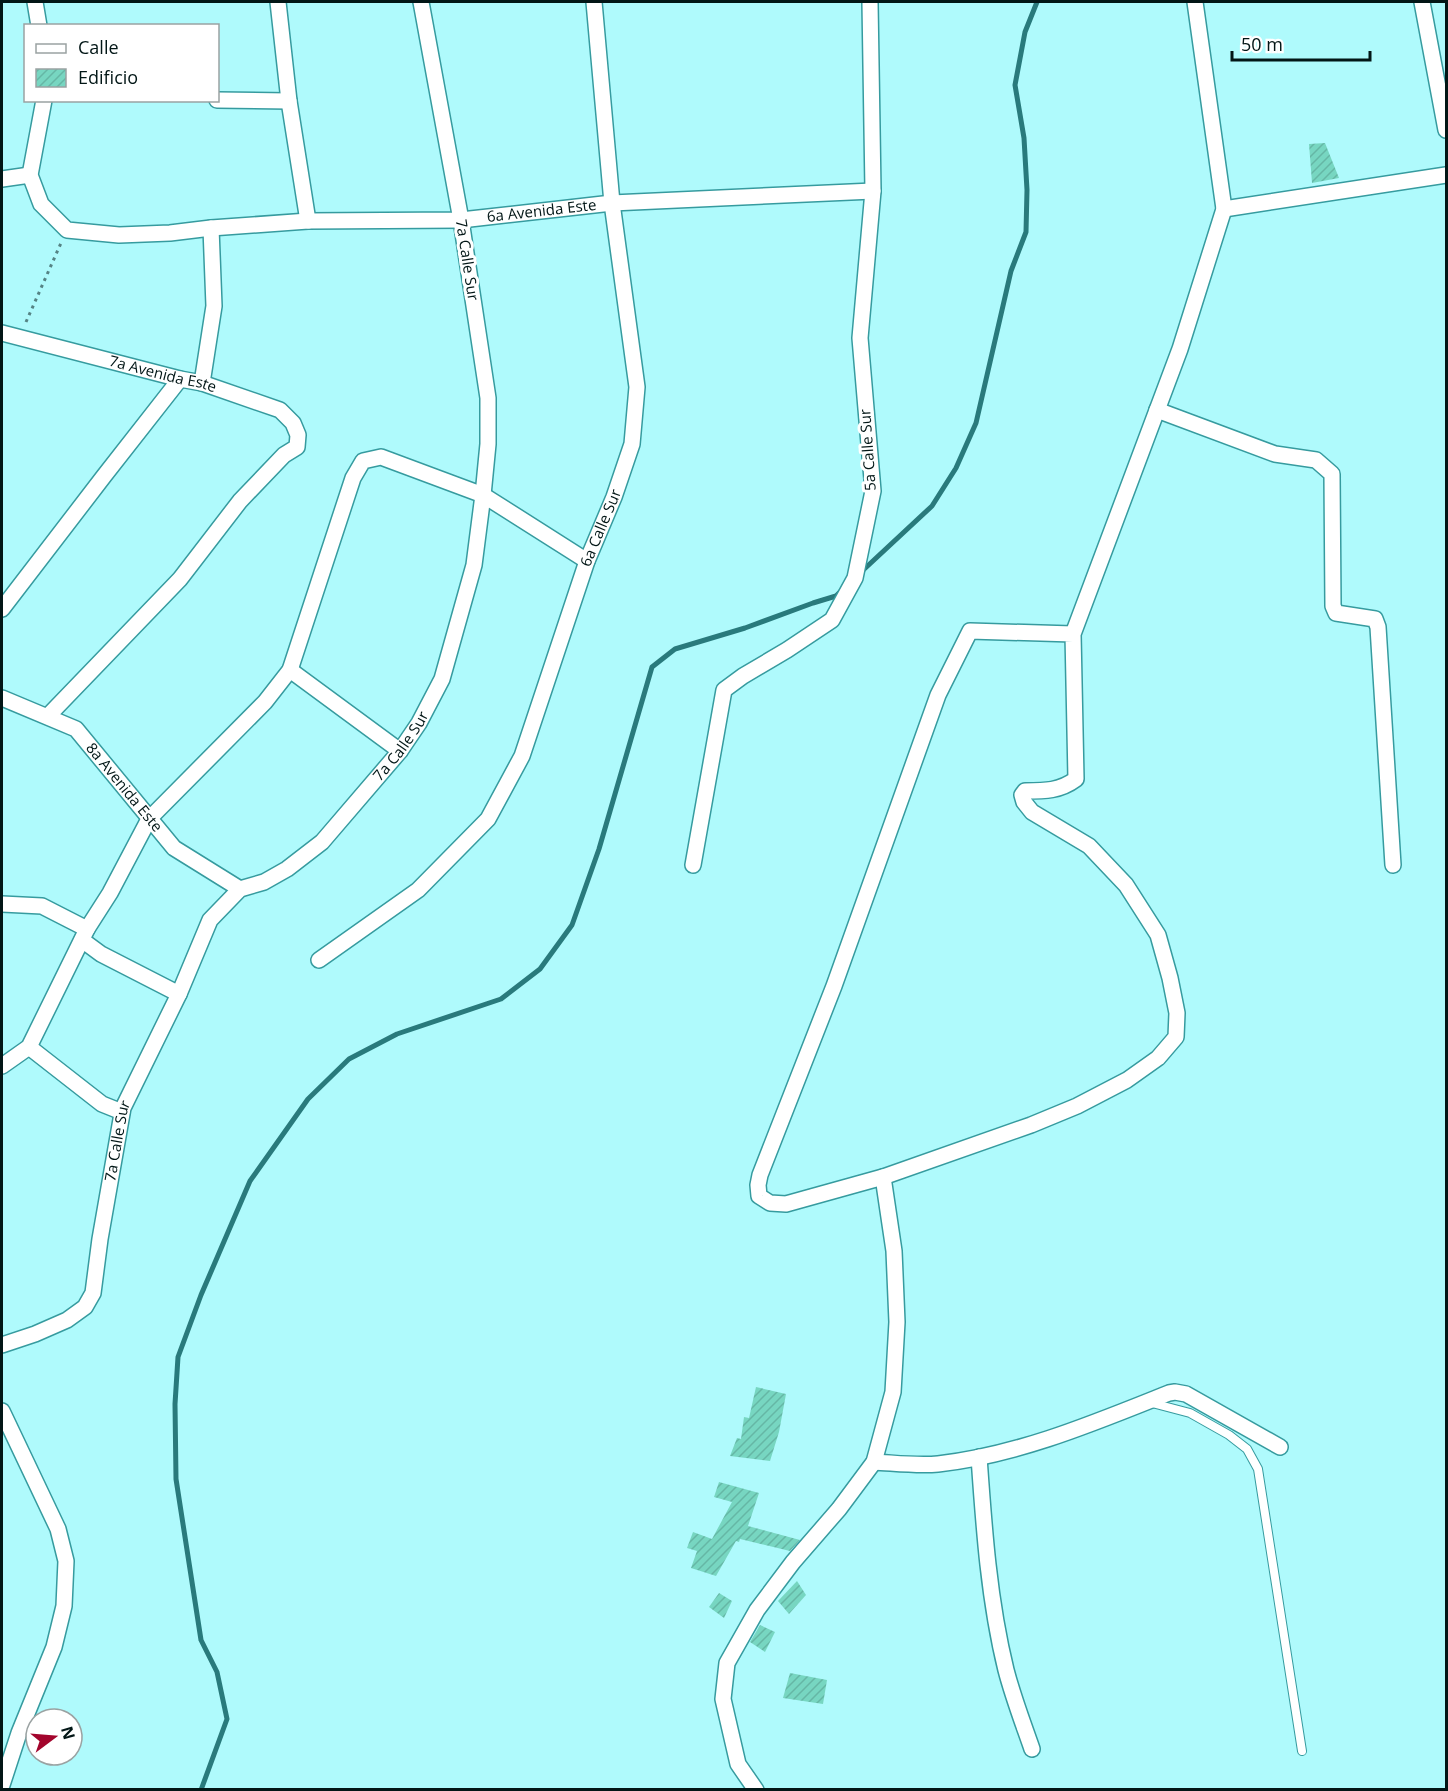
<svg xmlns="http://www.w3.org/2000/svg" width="1448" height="1791" font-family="'Open Sans',sans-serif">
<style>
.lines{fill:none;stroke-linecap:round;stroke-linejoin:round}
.stream{stroke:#297a7c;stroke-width:5}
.building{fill:url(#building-hatch)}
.lane-casing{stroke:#369b9f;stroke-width:10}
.street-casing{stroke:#369b9f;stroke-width:18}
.path{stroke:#558384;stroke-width:3;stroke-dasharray:3 4.5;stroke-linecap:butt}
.lane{stroke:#fff;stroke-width:8}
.street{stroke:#fff;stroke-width:15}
.labels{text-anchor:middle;stroke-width:6;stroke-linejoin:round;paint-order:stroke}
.street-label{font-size:15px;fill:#021616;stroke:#fff}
</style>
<defs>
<pattern id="building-hatch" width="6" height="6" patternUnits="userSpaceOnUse" patternTransform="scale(1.5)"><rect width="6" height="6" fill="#77d6c1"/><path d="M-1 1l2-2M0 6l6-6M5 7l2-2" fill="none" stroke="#65b7a5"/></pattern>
</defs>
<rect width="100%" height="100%" fill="#affafc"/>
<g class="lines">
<g class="stream">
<path d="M860,573L932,506L956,468L976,423L1011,271L1026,232L1027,190L1024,138L1015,85L1025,32L1037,2"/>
<path d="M201,1790L227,1719L217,1672L201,1640L176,1479L175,1404L178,1357L201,1295L250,1181L308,1099L349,1059L397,1034L501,999L540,969L572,925L599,849L652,667L675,649L745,628L813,603L836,596L842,590"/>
</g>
</g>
<g class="building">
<path d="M1325,143L1339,178L1312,183L1309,144Z"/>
<path d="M756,1387L786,1394L779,1432L770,1461L730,1456L737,1438L741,1439L744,1417L749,1418Z"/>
<path d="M719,1482L759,1493L748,1526L800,1540L790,1551L740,1539L739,1542L736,1541L716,1576L691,1568L697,1551L687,1548L693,1532L712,1539L732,1502L714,1497Z"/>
<path d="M797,1581L806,1595L789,1614L778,1601Z"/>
<path d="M719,1593L732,1601L724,1618L709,1607Z"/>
<path d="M760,1625L775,1632L765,1652L750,1642Z"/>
<path d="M790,1673L827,1680L823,1704L783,1698Z"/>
</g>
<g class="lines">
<g class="lane-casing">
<path id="lane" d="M1152,1403L1190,1413L1229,1435L1247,1449L1258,1469L1302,1751"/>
</g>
<g class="street-casing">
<g id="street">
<path d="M35,2L39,26"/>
<path d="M278,2L289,101L308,221"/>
<path d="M1422,2L1446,130"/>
<path id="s1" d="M44,100L30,175L41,204L67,230L119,235L170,233L211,228L308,221L461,220L612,203L873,191"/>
<path d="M217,100L289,101"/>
<path d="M2,179L30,175"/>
<path d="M1224,209L1446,175"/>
<path id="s2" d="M2,333L180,379L202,383L280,410L293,423L298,435L297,447L284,455L240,501L180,579L48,716"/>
<path d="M202,383L214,306L211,228"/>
<path d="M1157,410L1275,454L1316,460L1332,474L1333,606L1336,613L1375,619L1378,627L1393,865"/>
<path d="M2,609L104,476L180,379"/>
<path d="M1073,634L970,631L938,695L834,986L760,1175L758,1185L759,1196L770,1203L786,1204L883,1177L1031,1125L1077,1106L1127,1080L1158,1058L1176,1037L1177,1013L1170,978L1158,935L1126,885L1089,846L1032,812L1024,802L1022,795L1025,791C1045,791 1060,791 1076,779L1073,634L1180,349L1224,209L1195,2"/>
<path d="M290,670L400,751"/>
<path id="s3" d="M2,698L76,729L174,848L240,889"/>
<path d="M693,865L724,690L743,676L787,650L832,620L855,578L873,491L860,338L873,191L870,2"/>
<path d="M2,904L42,906L87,929"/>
<path d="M82,940L101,954L179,994"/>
<path id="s4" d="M319,960L418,890L488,819L522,756L587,561L614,497L632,444L637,387L612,203L594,2"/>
<path d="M29,1047L102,1104L122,1112"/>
<path d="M2,1066L29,1047L87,929L110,893L149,819L265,702L290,670L353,478L363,461L381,457L483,495L587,561"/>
<path id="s5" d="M2,1345L35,1334L67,1320L85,1307L93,1293L100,1239L123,1108L179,994L210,920L240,889L264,882L287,869L322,842L400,751L419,723L442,679L474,565L483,495L488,444V398L461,220L421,2"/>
<path d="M2,1411L58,1529L66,1561L64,1606L54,1647L19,1733L2,1785"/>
<path d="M979,1457C984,1529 989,1601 1006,1670C1013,1697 1023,1723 1032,1749"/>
<path d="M874,1462C894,1463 917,1466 938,1464C1018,1455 1094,1423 1169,1393L1175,1392L1186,1394L1280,1447"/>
<path d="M756,1790L738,1764L723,1699L727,1663L757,1610L793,1562L839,1509L874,1462L893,1392L897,1322L894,1251L883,1177"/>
</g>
</g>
<path class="path" d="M26,322L61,243"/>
<use href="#lane" class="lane"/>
<use href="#street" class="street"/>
</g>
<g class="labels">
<g class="street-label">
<text dy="5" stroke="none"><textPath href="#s1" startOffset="620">6a Avenida Este</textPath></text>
<text transform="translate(467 260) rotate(81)" y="5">7a Calle Sur</text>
<text dy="5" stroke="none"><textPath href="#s2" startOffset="166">7a Avenida Este</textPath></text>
<text transform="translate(868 450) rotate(-94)" y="5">5a Calle Sur</text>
<text dy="5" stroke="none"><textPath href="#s4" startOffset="534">6a Calle Sur</textPath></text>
<text dy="5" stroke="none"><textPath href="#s5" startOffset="766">7a Calle Sur</textPath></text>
<text dy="5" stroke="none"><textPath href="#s3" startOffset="156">8a Avenida Este</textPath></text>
<text dy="5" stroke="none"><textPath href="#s5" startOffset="262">7a Calle Sur</textPath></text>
</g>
</g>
<rect width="1448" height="1791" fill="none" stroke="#021616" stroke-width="6"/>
<rect x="24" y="24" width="195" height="78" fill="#ffffff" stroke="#9aa2a2" stroke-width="1.5"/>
<rect x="36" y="44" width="30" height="9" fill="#ffffff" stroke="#9aa2a2" stroke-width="1.5"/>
<text x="78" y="54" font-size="18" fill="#021616">Calle</text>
<rect x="36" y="69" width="30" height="18" fill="url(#building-hatch)" stroke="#9aa2a2" stroke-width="1.5"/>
<text x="78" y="84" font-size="18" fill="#021616">Edificio</text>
<g transform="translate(54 1737) rotate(74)"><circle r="28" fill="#ffffff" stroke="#9aa2a2" stroke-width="1.5"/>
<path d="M0-4.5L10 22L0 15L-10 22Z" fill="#a3052d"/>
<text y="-9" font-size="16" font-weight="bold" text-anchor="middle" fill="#021616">N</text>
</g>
<path d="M1232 51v9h138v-9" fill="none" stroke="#021616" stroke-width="3"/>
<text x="1241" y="51" font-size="18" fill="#021616" stroke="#ffffff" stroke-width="4.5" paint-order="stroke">50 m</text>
</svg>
